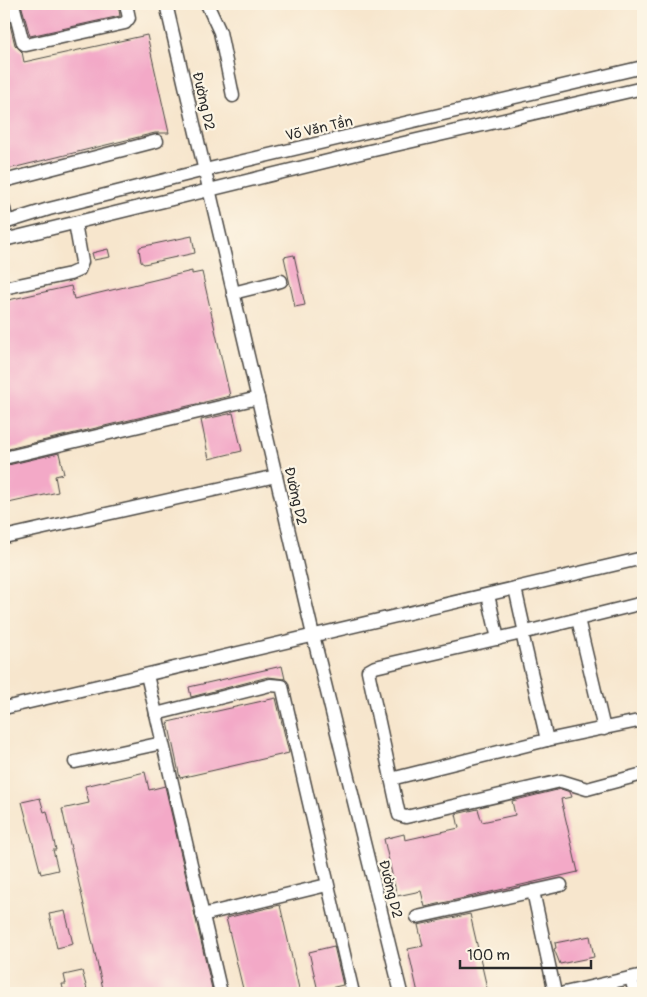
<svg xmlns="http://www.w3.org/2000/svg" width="647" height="997" font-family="Pangolin,sans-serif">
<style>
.building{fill:#f3a9c7}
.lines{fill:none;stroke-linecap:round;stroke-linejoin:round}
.minor-casing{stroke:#4a4743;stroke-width:15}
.minor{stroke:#fff;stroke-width:12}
.labels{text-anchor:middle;stroke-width:4.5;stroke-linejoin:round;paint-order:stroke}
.street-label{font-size:14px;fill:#2b2b2b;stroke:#fcf5e5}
</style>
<rect width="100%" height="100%" fill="#fcf5e5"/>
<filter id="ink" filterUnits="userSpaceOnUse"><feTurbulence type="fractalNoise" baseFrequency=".02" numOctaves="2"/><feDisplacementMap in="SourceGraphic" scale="10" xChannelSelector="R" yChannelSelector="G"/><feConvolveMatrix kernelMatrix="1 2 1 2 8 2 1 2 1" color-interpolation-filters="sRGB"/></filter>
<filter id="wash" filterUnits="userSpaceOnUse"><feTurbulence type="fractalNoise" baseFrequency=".0096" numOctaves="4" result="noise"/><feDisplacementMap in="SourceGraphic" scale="20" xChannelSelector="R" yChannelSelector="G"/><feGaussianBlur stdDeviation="1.12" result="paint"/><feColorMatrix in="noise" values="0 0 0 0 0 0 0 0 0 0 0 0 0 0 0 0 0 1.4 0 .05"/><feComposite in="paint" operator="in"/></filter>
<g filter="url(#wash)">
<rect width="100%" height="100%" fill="#f7e6cd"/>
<g id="blocks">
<g class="building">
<path d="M21,4H118L120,16L30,36Z"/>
<path d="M4,9H6L15,45L22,52L24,62L147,35L169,133H155L4,170Z"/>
<path d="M192,236L195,253L144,264L141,262L139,249L140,247Z"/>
<path d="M108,249L110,257L94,260L92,253Z"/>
<path d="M294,255L305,305L295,307L284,257Z"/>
<path d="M192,271V274L202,272L230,396L4,450V301L71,286L74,299Z"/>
<path d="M233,413L242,451L209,459L201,420Z"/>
<path d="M59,453L64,474L55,476L58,492L4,504V466Z"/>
<path d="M282,666L285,679L268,677L191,697L189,687Z"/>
<path d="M276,698L289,753L180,778L168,722Z"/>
<path d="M145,772L149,790L165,786L213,993H104L62,809L89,803L85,786Z"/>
<path d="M561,789L570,792L572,797L561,799L578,872L425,907L421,891L397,896L384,839L404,834L405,840L459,828L456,814L478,809L482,822L515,815L512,801Z"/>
<path d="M40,798L44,812L47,811L56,850H53L58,870L41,874L22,802Z"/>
<path d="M280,905L300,993H244L226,918Z"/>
<path d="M65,911L73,944L57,948L49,914Z"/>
<path d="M470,914L487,988L465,993H418L408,949L423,946L418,925Z"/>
<path d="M590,936L594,957L560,964L554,949L556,948L555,943Z"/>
<path d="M334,946L343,985L318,991L309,952Z"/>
<path d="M82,971L88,993H64L62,984H66L64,975Z"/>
</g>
</g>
</g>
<g filter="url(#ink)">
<use href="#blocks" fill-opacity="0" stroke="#4a4743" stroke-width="1"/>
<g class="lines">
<g class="minor-casing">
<g id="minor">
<path d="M13,4L23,43L26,45L125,23L129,18L126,4"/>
<path d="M166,4L313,635L401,993"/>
<path d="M207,4L220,32L233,96"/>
<path d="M4,181L157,141"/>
<path d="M4,209L7,222"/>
<path d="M4,223L49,209L205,170L643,67"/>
<path d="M4,240L365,152L643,88"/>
<path d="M4,288L70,274L79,270L82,262L75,223"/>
<path d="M233,293L281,281"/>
<path d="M4,458L258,398"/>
<path d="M4,537L276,476"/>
<path d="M515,588L525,633"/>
<path d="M488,595L498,639"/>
<path d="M578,619L604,729"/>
<path d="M522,633L375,667L368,671L399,815L406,817L561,781L587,789L643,774"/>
<path d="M147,675L221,993"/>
<path d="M4,708L643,558"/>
<path d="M156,714L270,685L282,686L353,993"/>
<path d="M547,740L522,633L643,603"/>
<path d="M75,762L162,743"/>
<path d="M391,779L547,740L643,720"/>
<path d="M533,891L555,993"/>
<path d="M202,915L327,885"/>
<path d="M417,917L561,885"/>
<path d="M631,978L635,993"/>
<path d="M564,993L643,975"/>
</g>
</g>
<use href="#minor" class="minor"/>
</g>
</g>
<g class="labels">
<g class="street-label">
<text transform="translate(204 101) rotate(77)" y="5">Đường D2</text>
<text transform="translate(319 128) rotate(-13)" y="5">Võ Văn Tần</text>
<text transform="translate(296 496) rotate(77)" y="5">Đường D2</text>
<text transform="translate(391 889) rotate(76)" y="5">Đường D2</text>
</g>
</g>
<rect width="647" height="997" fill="none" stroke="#fcf5e5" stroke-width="20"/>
<path d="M460 960v8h131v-8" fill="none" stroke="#2b2b2b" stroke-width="2.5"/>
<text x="467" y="960" font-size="15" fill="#2b2b2b" stroke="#fcf5e5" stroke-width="4" paint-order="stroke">100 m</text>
</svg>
